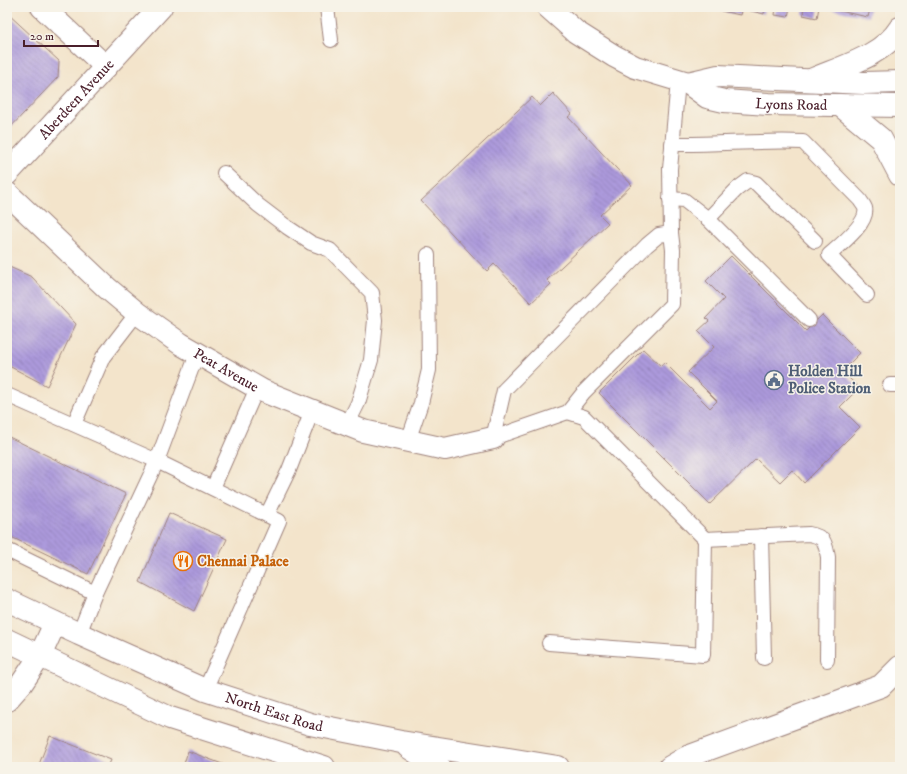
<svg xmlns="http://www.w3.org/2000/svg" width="907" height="774" font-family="'IM FELL DW Pica',serif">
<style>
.building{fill:url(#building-back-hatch)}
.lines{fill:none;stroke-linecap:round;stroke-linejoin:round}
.service-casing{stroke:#9e827b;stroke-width:16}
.minor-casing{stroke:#9e827b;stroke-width:24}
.tertiary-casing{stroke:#9e827b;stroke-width:24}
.secondary-casing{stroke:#9e827b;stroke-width:24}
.trunk-casing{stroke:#9e827b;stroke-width:24}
.service{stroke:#fff;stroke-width:14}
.minor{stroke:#fff;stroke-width:22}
.tertiary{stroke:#fff;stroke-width:22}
.secondary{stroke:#fff;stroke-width:22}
.trunk{stroke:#fff;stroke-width:22}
.labels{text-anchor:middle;stroke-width:3;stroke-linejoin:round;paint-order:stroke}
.street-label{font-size:15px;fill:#4a1f2b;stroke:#f7f3e8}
.service-label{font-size:15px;font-weight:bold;fill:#4e5e75;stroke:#f7f3e8;text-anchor:start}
.food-label{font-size:15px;font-weight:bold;fill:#c56008;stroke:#f7f3e8;text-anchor:start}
</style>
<defs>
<pattern id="building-back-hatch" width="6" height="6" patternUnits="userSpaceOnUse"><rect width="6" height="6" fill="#ac9adc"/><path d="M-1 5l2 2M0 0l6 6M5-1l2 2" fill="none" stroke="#8e7db3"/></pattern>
</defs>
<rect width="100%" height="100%" fill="#f7f3e8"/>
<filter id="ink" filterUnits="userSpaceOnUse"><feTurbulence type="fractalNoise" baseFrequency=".025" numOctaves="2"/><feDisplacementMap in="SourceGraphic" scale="8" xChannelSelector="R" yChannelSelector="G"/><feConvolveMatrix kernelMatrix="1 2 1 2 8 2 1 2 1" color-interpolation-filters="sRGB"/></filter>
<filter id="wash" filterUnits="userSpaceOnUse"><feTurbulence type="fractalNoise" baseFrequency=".012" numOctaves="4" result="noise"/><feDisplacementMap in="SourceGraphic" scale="16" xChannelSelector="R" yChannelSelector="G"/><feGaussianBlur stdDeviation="0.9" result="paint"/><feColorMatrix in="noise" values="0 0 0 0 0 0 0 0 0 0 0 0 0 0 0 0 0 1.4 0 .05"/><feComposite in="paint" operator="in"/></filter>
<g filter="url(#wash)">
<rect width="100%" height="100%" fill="#f3e4cb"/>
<g id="blocks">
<g class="building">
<path d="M722,7H742L740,15L721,11Z"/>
<path d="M748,7H765L764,14L747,10Z"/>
<path d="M776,7H790L788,17L775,15Z"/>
<path d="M804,7H819L817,18L803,15Z"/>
<path d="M820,7H865L870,9L868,17Z"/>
<path d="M7,13L59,61L58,77L7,131Z"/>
<path d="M553,93L572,114L568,117L632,185L600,215L608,223L547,280L551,284L531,303L494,264L487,271L421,201L532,97L540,106Z"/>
<path d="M731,256L806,331L822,315L860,353L842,371L859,388L840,407L860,427L804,483L792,470L780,482L756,459L710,504L599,393L643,349L661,366L664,362L710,408L717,401L688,372L714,347L698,331L709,321L706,318L724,299L706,281Z"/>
<path d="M7,266L32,277L76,324L47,386L7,365Z"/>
<path d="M7,436L126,494L88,574L7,535Z"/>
<path d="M169,513L227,539L194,611L140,582Z"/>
<path d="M50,736L111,760L108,767H38Z"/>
<path d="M188,751L230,767H183Z"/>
</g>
</g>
</g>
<g filter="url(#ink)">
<use href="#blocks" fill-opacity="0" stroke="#9e827b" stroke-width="1"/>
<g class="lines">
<g class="service-casing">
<g id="service">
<path d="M327,7L331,40"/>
<path d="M672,144C716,145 759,140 803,142L860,200C861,202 864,205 865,208C869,223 839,246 829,255L867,295"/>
<path d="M224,173L258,205L287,227L311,243L330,250L372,293L375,320L371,360L358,403L347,425"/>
<path d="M670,199L684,200L708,219L809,320"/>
<path d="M708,219L737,189L748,181L756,183L815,241"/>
<path d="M890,385H900"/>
<path d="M7,395L157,461L197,354"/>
<path d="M568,412L584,417L705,539L809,534C825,537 825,542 828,557L827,660"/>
<path d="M74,424L103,357L137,313"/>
<path d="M493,438L568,412L584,392L672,304L673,250L671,233L670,169L678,81"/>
<path d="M493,438L504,390L647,245L659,235L671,233"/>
<path d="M408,441L421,403L429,370L428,255"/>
<path d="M213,488L257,388"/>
<path d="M267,515L289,470L312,411"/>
<path d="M761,536L764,658"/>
<path d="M7,550L95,593"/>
<path d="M79,634L95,593L157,461L279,521L205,690"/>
<path d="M549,643L703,655L705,539"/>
</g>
</g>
<g class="minor-casing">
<g id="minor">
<path d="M42,7L106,67"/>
<path id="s1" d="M7,174L161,7"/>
<path id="s2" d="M7,193L107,288L137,313L181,344L263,391L363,431L445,449L493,438"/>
<path d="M7,700L22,683L40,656"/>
</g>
</g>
<g class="tertiary-casing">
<g id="tertiary">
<path id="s3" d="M548,7L576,32L614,56L635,67L688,83L707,97L724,101L768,104L900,106"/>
<path d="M688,83L718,76L864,83L900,82"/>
</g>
</g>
<g class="secondary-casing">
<g id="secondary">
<path d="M811,80C841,67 883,56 900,28"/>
<path d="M840,105L881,139L900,175"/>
</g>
</g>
<g class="trunk-casing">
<g id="trunk">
<path id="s4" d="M7,600L79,634L205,690L310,724L401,742L558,767"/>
<path d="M7,640L170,718L324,767"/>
<path d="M40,656L55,623"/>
<path d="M408,747L439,767"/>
<path d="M670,767L687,757L881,686L900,667"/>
</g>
</g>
<use href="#service" class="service"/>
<use href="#minor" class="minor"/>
<use href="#tertiary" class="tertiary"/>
<use href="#secondary" class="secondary"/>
<use href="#trunk" class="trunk"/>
</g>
</g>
<defs>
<g id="civic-ring" transform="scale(1)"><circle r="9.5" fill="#f7f3e8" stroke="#5c6f8a" stroke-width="1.5"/><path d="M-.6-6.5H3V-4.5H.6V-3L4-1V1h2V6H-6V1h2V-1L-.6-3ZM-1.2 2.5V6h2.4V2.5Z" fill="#5c6f8a"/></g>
<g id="restaurant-ring" transform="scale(1)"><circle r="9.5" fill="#f7f3e8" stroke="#e8710a" stroke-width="1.5"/><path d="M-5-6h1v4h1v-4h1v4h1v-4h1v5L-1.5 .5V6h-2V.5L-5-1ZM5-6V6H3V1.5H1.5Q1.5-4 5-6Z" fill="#e8710a"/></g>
</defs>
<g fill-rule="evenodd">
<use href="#civic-ring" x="774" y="380"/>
<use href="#restaurant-ring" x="183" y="561"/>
</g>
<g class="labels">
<g class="street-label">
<text dy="5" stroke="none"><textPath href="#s1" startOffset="102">Aberdeen Avenue</textPath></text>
<text dy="5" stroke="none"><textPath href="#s3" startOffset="270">Lyons Road</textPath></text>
<text dy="5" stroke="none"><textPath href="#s2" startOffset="283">Peat Avenue</textPath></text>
<text dy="5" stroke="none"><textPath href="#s4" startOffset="290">North East Road</textPath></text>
</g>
<g class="service-label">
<text x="788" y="376">Holden Hill<tspan x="788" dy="17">Police Station</tspan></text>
</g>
<g class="food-label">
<text x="197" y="566">Chennai Palace</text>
</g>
</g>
<rect width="907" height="774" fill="none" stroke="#f7f3e8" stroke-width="24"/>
<path d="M24 40v6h74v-6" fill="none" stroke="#4a1f2b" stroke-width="2"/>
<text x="30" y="40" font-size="12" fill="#4a1f2b" stroke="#f7f3e8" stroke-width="3" paint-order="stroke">20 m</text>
</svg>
